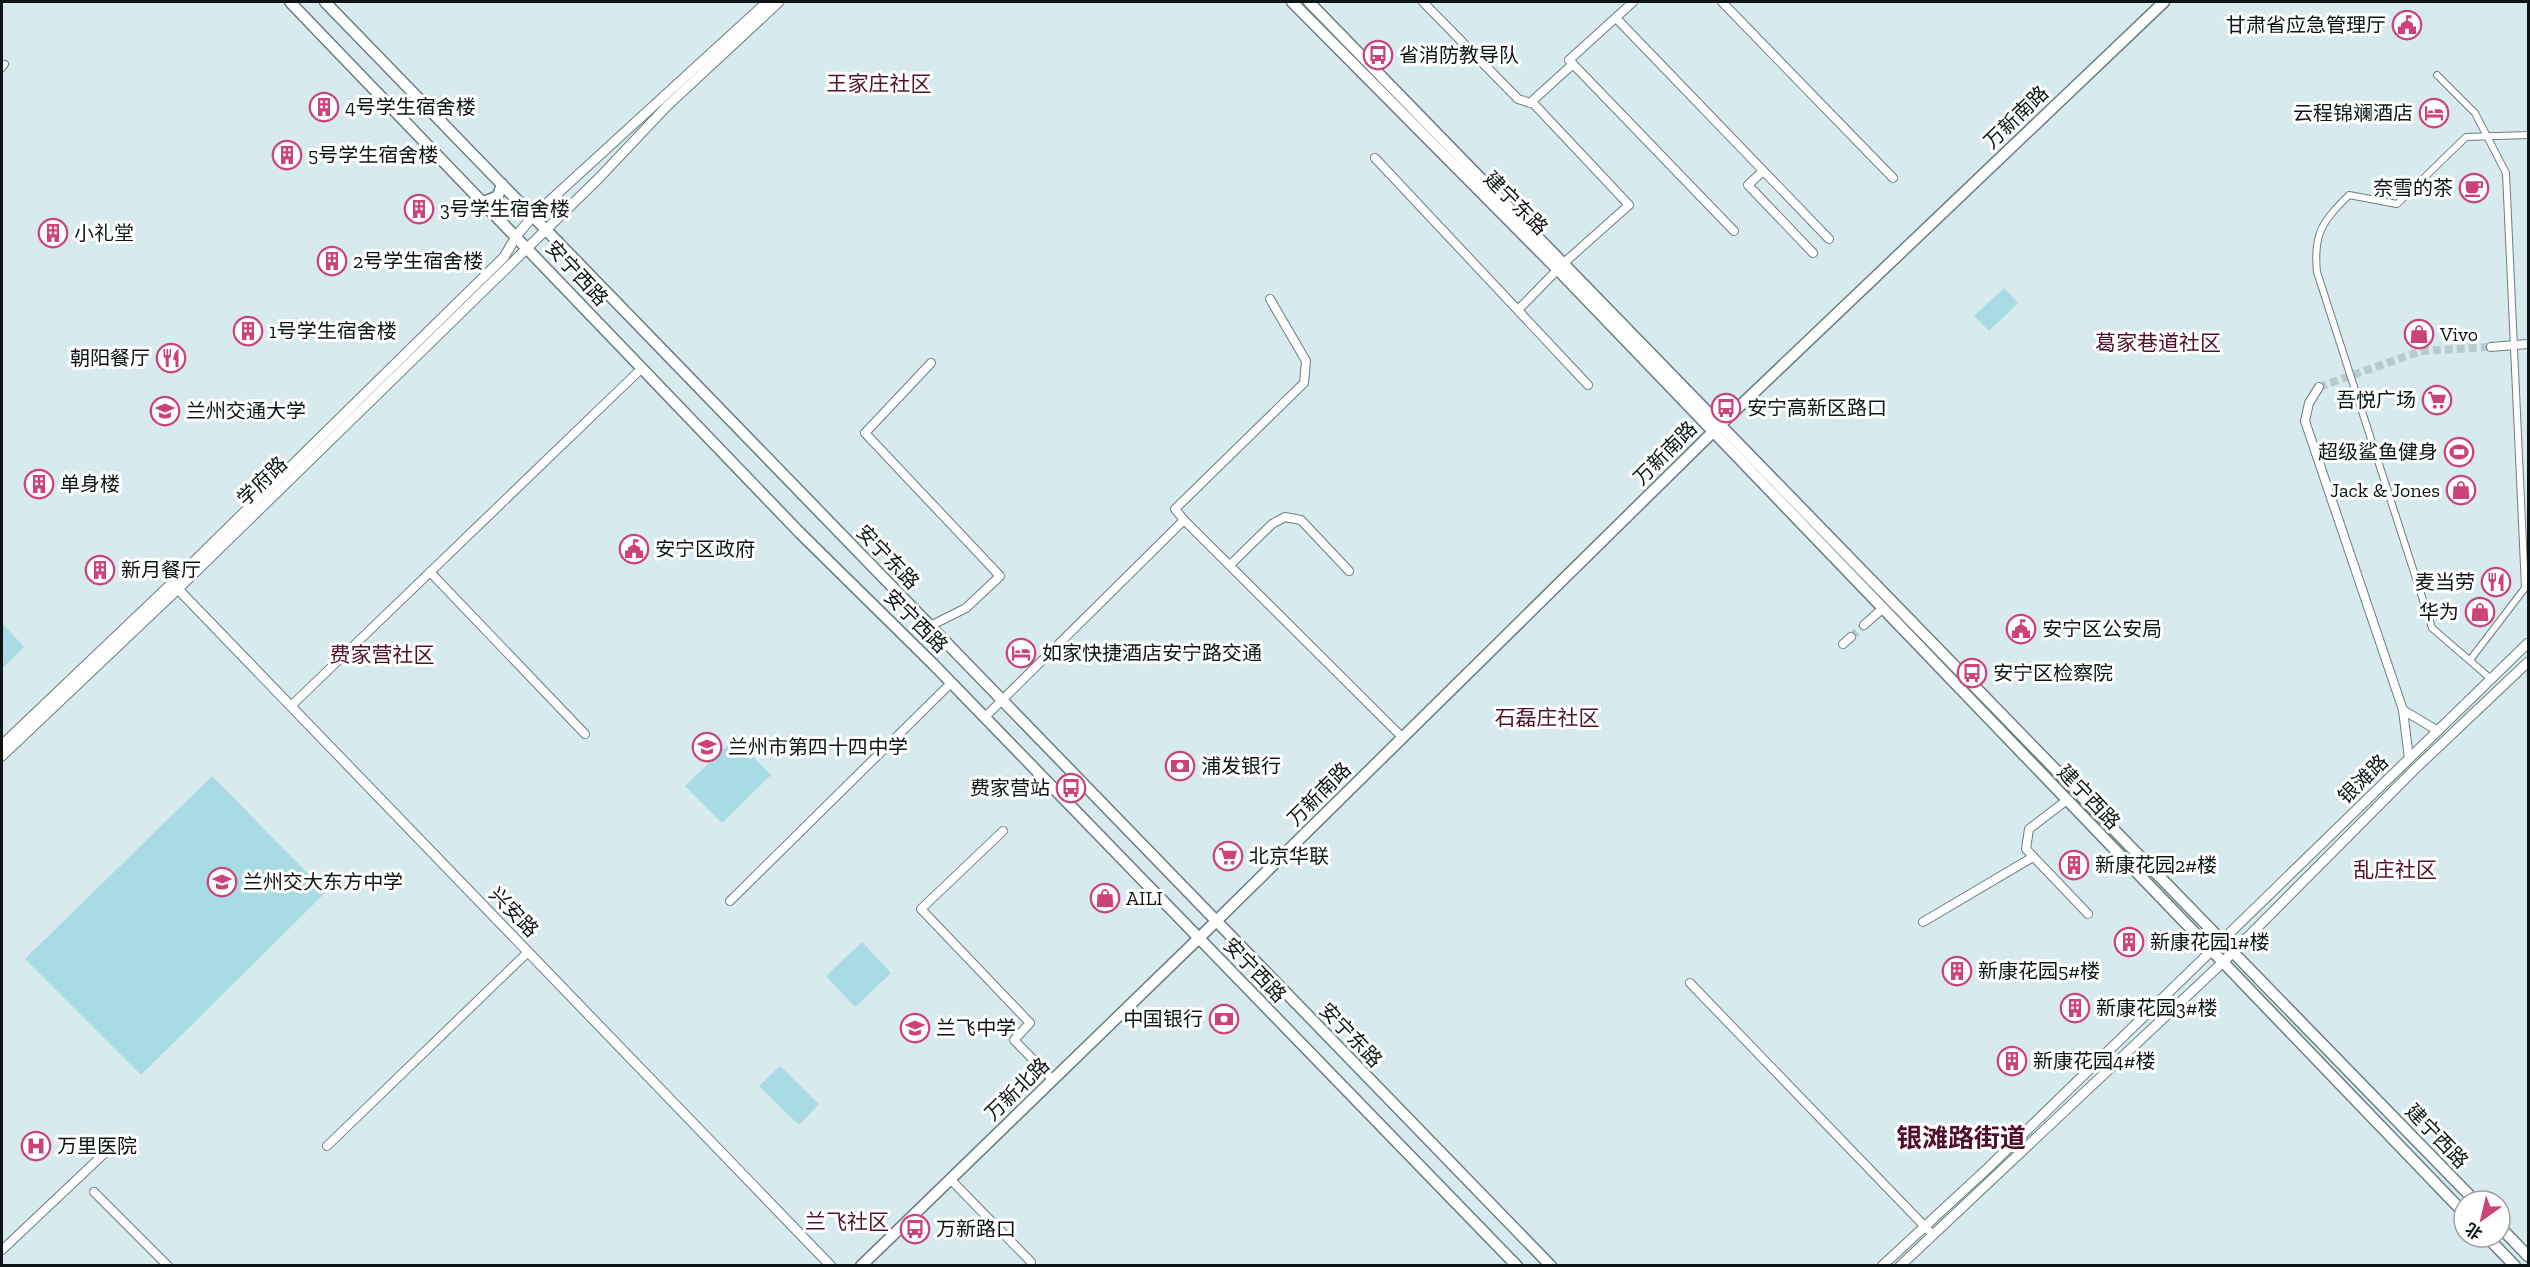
<svg xmlns="http://www.w3.org/2000/svg" width="2530" height="1267" font-family="'Zilla Slab','Noto Sans SC',serif">
<style>
.green{fill:#a8dbe3}
.lines{fill:none;stroke-linecap:round;stroke-linejoin:round}
.minor-tunnel{stroke:#b9cbce;stroke-width:8;stroke-dasharray:8 4;stroke-linecap:butt}
.pedestrian-casing{stroke:#6b7e81;stroke-width:8}
.minor-casing{stroke:#6b7e81;stroke-width:10}
.tertiary-casing{stroke:#6b7e81;stroke-width:11}
.secondary-casing{stroke:#6b7e81;stroke-width:13}
.pedestrian{stroke:#fff;stroke-width:6}
.minor{stroke:#fff;stroke-width:8}
.tertiary{stroke:#fff;stroke-width:9}
.secondary{stroke:#fff;stroke-width:10}
.labels{text-anchor:middle;stroke-width:6;stroke-linejoin:round;paint-order:stroke}
.poi-label{font-size:20px;fill:#0e1516;stroke:#fff;text-anchor:start}
.street-label{font-size:20px;fill:#0e1516;stroke:#fff}
.neighbourhood-label{font-size:21px;fill:#510f2b;stroke:#fff}
.district-label{font-size:26px;font-weight:bold;fill:#510f2b;stroke:#fff}
</style>
<rect width="100%" height="100%" fill="#d7ebef"/>
<g class="green">
<path d="M2004,288L2018,303L1989,331L1974,316Z"/>
<path d="M2,623L24,647L2,669Z"/>
<path d="M735,738L771,775L722,823L685,786Z"/>
<path d="M212,776L326,892L141,1075L25,959Z"/>
<path d="M862,942L891,973L855,1007L826,976Z"/>
<path d="M780,1066L819,1104L799,1125L759,1086Z"/>
</g>
<g class="lines">
<g class="minor-tunnel">
<path d="M2319,387L2421,351L2491,347"/>
<path d="M1851,637L1864,625"/>
</g>
<g class="pedestrian-casing">
<g id="pedestrian">
<path d="M2,68L5,64"/>
<path d="M2437,75L2475,113L2506,173L2525,588L2470,660"/>
<path d="M2491,679L2432,628L2317,272C2313,233 2323,221 2349,195L2397,204L2466,137L2528,135"/>
</g>
</g>
<g class="minor-casing">
<g id="minor">
<path d="M1423,2L1518,99L1534,104L1629,205L1565,262L1518,310"/>
<path d="M1633,2L1569,60L1734,231"/>
<path d="M1722,2L1893,178"/>
<path d="M1616,18L1829,239"/>
<path d="M1530,103L1573,64"/>
<path d="M1375,158L1588,385"/>
<path d="M1763,171L1748,185L1813,253"/>
<path d="M2491,347L2528,344"/>
<path d="M2319,387L2309,403L2305,421L2403,710L2409,759"/>
<path d="M1184,520L1175,509L1304,383L1306,361L1270,299"/>
<path d="M1230,565L1272,524L1285,517L1301,520L1349,571"/>
<path d="M430,572L585,734"/>
<path d="M1864,625L1882,609"/>
<path d="M930,626L966,608L1000,576L865,433L931,363"/>
<path d="M1843,644L1851,637"/>
<path d="M291,706L642,368"/>
<path d="M2403,710L2438,731"/>
<path d="M985,717L1184,520L1402,737"/>
<path d="M2067,800L2029,829L2026,849L2088,914"/>
<path d="M1003,831L921,909L1030,1023L1014,1040L1052,1079"/>
<path d="M730,901L951,683"/>
<path d="M1923,922L2033,857"/>
<path d="M1690,983L1932,1234"/>
<path d="M327,1146L528,952"/>
<path d="M950,1179L1031,1262"/>
<path d="M94,1192L168,1266"/>
<path d="M2,1250L110,1148"/>
</g>
</g>
<g class="tertiary-casing">
<g id="tertiary">
<path d="M174,585L831,1266"/>
<path d="M2,745L172,583L504,257L517,235L533,216L767,2"/>
<path d="M2,756L178,589L599,178L667,106L779,2"/>
<path d="M1882,1266L1989,1167L2528,643"/>
<path d="M1900,1266L2222,963L2415,769L2528,662"/>
</g>
</g>
<g class="secondary-casing">
<g id="secondary">
<path d="M290,2L800,533L934,665L1517,1266"/>
<path d="M325,2L1551,1266"/>
<path d="M1292,2L1557,269L2464,1213"/>
<path d="M1309,2L2475,1201"/>
<path d="M484,202L498,196L502,184"/>
<path d="M2500,1227L2528,1256"/>
<path d="M2487,1237L2515,1266"/>
<path d="M861,1266L1199,938L1721,424L2164,2"/>
</g>
</g>
<use href="#pedestrian" class="pedestrian"/>
<use href="#minor" class="minor"/>
<use href="#tertiary" class="tertiary"/>
<use href="#secondary" class="secondary"/>
</g>
<defs>
<g id="civic-ring" transform="scale(1.5)"><circle r="9.5" fill="#fff" stroke="#cc427b" stroke-width="1.5"/><path d="M-.6-6.5H3V-4.5H.6V-3L4-1V1h2V6H-6V1h2V-1L-.6-3ZM-1.2 2.5V6h2.4V2.5Z" fill="#cc427b"/></g>
<g id="bus-ring" transform="scale(1.5)"><circle r="9.5" fill="#fff" stroke="#cc427b" stroke-width="1.5"/><path d="M-5-6H5V4H4V6H2V4H-2V6H-4V4H-5ZM-3.5-4V0h7V-4ZM-3.5 1.2v1.5H-2V1.2ZM2 1.2v1.5H3.5V1.2Z" fill="#cc427b"/></g>
<g id="building-ring" transform="scale(1.5)"><circle r="9.5" fill="#fff" stroke="#cc427b" stroke-width="1.5"/><path d="M-4-6H4V6H1V3H-1V6H-4ZM-2.5-4.3h1.7v1.8h-1.7ZM.8-4.3h1.7v1.8H.8ZM-2.5-1h1.7V.8h-1.7ZM.8-1h1.7V.8H.8Z" fill="#cc427b"/></g>
<g id="hotel-ring" transform="scale(1.5)"><circle r="9.5" fill="#fff" stroke="#cc427b" stroke-width="1.5"/><path d="M-6-4.5h1.5V1H6V5H4.5V3h-9V5H-6ZM-4 0a1.8 1.8 0 1 1 3.6 0ZM.5 0V-2.5h3Q6-2.5 6 0Z" fill="#cc427b"/></g>
<g id="cafe-ring" transform="scale(1.5)"><circle r="9.5" fill="#fff" stroke="#cc427b" stroke-width="1.5"/><path d="M-5.5-4.5H6V0H3Q3 3.5 0 3.5H-2.5Q-5.5 3.5-5.5 0ZM3-3.2v2h1.7v-2ZM-6 4.5H4V6H-6Z" fill="#cc427b"/></g>
<g id="shop-ring" transform="scale(1.5)"><circle r="9.5" fill="#fff" stroke="#cc427b" stroke-width="1.5"/><path d="M-5-2.5h2.3a2.7 3.5 0 0 1 5.4 0H5L5.5 6h-11ZM-1.5-2.5h3a1.5 2.3 0 0 0-3 0Z" fill="#cc427b"/></g>
<g id="restaurant-ring" transform="scale(1.5)"><circle r="9.5" fill="#fff" stroke="#cc427b" stroke-width="1.5"/><path d="M-5-6h1v4h1v-4h1v4h1v-4h1v5L-1.5 .5V6h-2V.5L-5-1ZM5-6V6H3V1.5H1.5Q1.5-4 5-6Z" fill="#cc427b"/></g>
<g id="supermarket-ring" transform="scale(1.5)"><circle r="9.5" fill="#fff" stroke="#cc427b" stroke-width="1.5"/><path d="M-6-5.5h2.5l.6 2H6L4.5 2H-2.5L-4.4-4H-6ZM-1.5 3.2a1.3 1.3 0 1 0 .1 0ZM3 3.2a1.3 1.3 0 1 0 .1 0Z" fill="#cc427b"/></g>
<g id="university-ring" transform="scale(1.5)"><circle r="9.5" fill="#fff" stroke="#cc427b" stroke-width="1.5"/><path d="M0-5L7-2L0 1L-7-2ZM-4 1L0 2.5L4 1V4Q0 6-4 4Z" fill="#cc427b"/></g>
<g id="stadium-ring" transform="scale(1.5)"><circle r="9.5" fill="#fff" stroke="#cc427b" stroke-width="1.5"/><path d="M0-5a6.5 5 0 1 0 0 10a6.5 5 0 1 0 0-10ZM-3.5-1.8h7v3.6h-7Z" fill="#cc427b"/></g>
<g id="school-ring" transform="scale(1.5)"><circle r="9.5" fill="#fff" stroke="#cc427b" stroke-width="1.5"/><path d="M0-5L7-2L0 1L-7-2ZM-4 1L0 2.5L4 1V4Q0 6-4 4Z" fill="#cc427b"/></g>
<g id="bank-ring" transform="scale(1.5)"><circle r="9.5" fill="#fff" stroke="#cc427b" stroke-width="1.5"/><path d="M-6-4H6V4H-6ZM0-2.3a2.3 2.3 0 1 0 0 4.6a2.3 2.3 0 1 0 0-4.6Z" fill="#cc427b"/></g>
<g id="hospital-ring" transform="scale(1.5)"><circle r="9.5" fill="#fff" stroke="#cc427b" stroke-width="1.5"/><path d="M-5-5h3v3.5h4V-5h3V5h-3V1.5h-4V5h-3Z" fill="#cc427b"/></g>
</defs>
<g fill-rule="evenodd">
<use href="#civic-ring" x="2407" y="25"/>
<use href="#bus-ring" x="1378" y="55"/>
<use href="#building-ring" x="324" y="107"/>
<use href="#hotel-ring" x="2434" y="113"/>
<use href="#building-ring" x="287" y="155"/>
<use href="#cafe-ring" x="2474" y="188"/>
<use href="#building-ring" x="419" y="209"/>
<use href="#building-ring" x="53" y="233"/>
<use href="#building-ring" x="332" y="261"/>
<use href="#building-ring" x="248" y="331"/>
<use href="#shop-ring" x="2419" y="334"/>
<use href="#restaurant-ring" x="171" y="358"/>
<use href="#supermarket-ring" x="2437" y="400"/>
<use href="#bus-ring" x="1726" y="408"/>
<use href="#university-ring" x="165" y="411"/>
<use href="#stadium-ring" x="2459" y="452"/>
<use href="#building-ring" x="39" y="484"/>
<use href="#shop-ring" x="2461" y="490"/>
<use href="#civic-ring" x="634" y="549"/>
<use href="#building-ring" x="100" y="570"/>
<use href="#restaurant-ring" x="2496" y="582"/>
<use href="#shop-ring" x="2480" y="612"/>
<use href="#civic-ring" x="2021" y="629"/>
<use href="#hotel-ring" x="1021" y="653"/>
<use href="#bus-ring" x="1972" y="673"/>
<use href="#school-ring" x="707" y="747"/>
<use href="#bank-ring" x="1180" y="766"/>
<use href="#bus-ring" x="1071" y="788"/>
<use href="#supermarket-ring" x="1228" y="856"/>
<use href="#building-ring" x="2074" y="865"/>
<use href="#school-ring" x="222" y="882"/>
<use href="#shop-ring" x="1105" y="898"/>
<use href="#building-ring" x="2129" y="942"/>
<use href="#building-ring" x="1957" y="971"/>
<use href="#building-ring" x="2075" y="1008"/>
<use href="#bank-ring" x="1224" y="1019"/>
<use href="#school-ring" x="915" y="1028"/>
<use href="#building-ring" x="2012" y="1061"/>
<use href="#hospital-ring" x="36" y="1146"/>
<use href="#bus-ring" x="915" y="1229"/>
</g>
<g class="labels">
<g class="poi-label">
<text x="2386" y="32" text-anchor="end">甘肃省应急管理厅</text>
<text x="1399" y="62">省消防教导队</text>
<text x="345" y="114">4号学生宿舍楼</text>
<text x="2413" y="120" text-anchor="end">云程锦斓酒店</text>
<text x="308" y="162">5号学生宿舍楼</text>
<text x="2453" y="195" text-anchor="end">奈雪的茶</text>
<text x="440" y="216">3号学生宿舍楼</text>
<text x="74" y="240">小礼堂</text>
<text x="353" y="268">2号学生宿舍楼</text>
<text x="269" y="338">1号学生宿舍楼</text>
<text x="2440" y="341">Vivo</text>
<text x="150" y="365" text-anchor="end">朝阳餐厅</text>
<text x="2416" y="407" text-anchor="end">吾悦广场</text>
<text x="1747" y="415">安宁高新区路口</text>
<text x="186" y="418">兰州交通大学</text>
<text x="2438" y="459" text-anchor="end">超级鲨鱼健身</text>
<text x="60" y="491">单身楼</text>
<text x="2440" y="497" text-anchor="end">Jack &amp; Jones</text>
<text x="655" y="556">安宁区政府</text>
<text x="121" y="577">新月餐厅</text>
<text x="2475" y="589" text-anchor="end">麦当劳</text>
<text x="2459" y="619" text-anchor="end">华为</text>
<text x="2042" y="636">安宁区公安局</text>
<text x="1042" y="660">如家快捷酒店安宁路交通</text>
<text x="1993" y="680">安宁区检察院</text>
<text x="728" y="754">兰州市第四十四中学</text>
<text x="1201" y="773">浦发银行</text>
<text x="1050" y="795" text-anchor="end">费家营站</text>
<text x="1249" y="863">北京华联</text>
<text x="2095" y="872">新康花园2#楼</text>
<text x="243" y="889">兰州交大东方中学</text>
<text x="1126" y="905">AILI</text>
<text x="2150" y="949">新康花园1#楼</text>
<text x="1978" y="978">新康花园5#楼</text>
<text x="2096" y="1015">新康花园3#楼</text>
<text x="1203" y="1026" text-anchor="end">中国银行</text>
<text x="936" y="1035">兰飞中学</text>
<text x="2033" y="1068">新康花园4#楼</text>
<text x="57" y="1153">万里医院</text>
<text x="936" y="1236">万新路口</text>
</g>
<g class="street-label">
<text transform="translate(2016 117) rotate(-44)" y="7">万新南路</text>
<text transform="translate(1516 203) rotate(45)" y="7">建宁东路</text>
<text transform="translate(577 273) rotate(47)" y="7">安宁西路</text>
<text transform="translate(1665 453) rotate(-45)" y="7">万新南路</text>
<text transform="translate(262 481) rotate(-44)" y="7">学府路</text>
<text transform="translate(888 557) rotate(46)" y="7">安宁东路</text>
<text transform="translate(916 621) rotate(45)" y="7">安宁西路</text>
<text transform="translate(2363 779) rotate(-44)" y="7">银滩路</text>
<text transform="translate(1319 794) rotate(-45)" y="7">万新南路</text>
<text transform="translate(2089 797) rotate(46)" y="7">建宁西路</text>
<text transform="translate(514 912) rotate(46)" y="7">兴安路</text>
<text transform="translate(1255 970) rotate(46)" y="7">安宁西路</text>
<text transform="translate(1351 1035) rotate(46)" y="7">安宁东路</text>
<text transform="translate(1017 1089) rotate(-44)" y="7">万新北路</text>
<text transform="translate(2437 1136) rotate(46)" y="7">建宁西路</text>
</g>
<g class="neighbourhood-label">
<text x="879" y="91">王家庄社区</text>
<text x="2158" y="350">葛家巷道社区</text>
<text x="382" y="662">费家营社区</text>
<text x="1547" y="725">石磊庄社区</text>
<text x="2395" y="877">乱庄社区</text>
<text x="847" y="1229">兰飞社区</text>
</g>
<g class="district-label">
<text x="1961" y="1147">银滩路街道</text>
</g>
</g>
<rect width="2530" height="1267" fill="none" stroke="#0e1516" stroke-width="6"/>
<g transform="translate(2482 1219) rotate(214)"><circle r="28" fill="#ffffff" stroke="#9fa1a2" stroke-width="1.5"/>
<path d="M0-4.5L10 22L0 15L-10 22Z" fill="#cc427b"/>
<text y="-9" font-size="16" font-weight="bold" text-anchor="middle" fill="#0e1516">北</text>
</g>
</svg>
